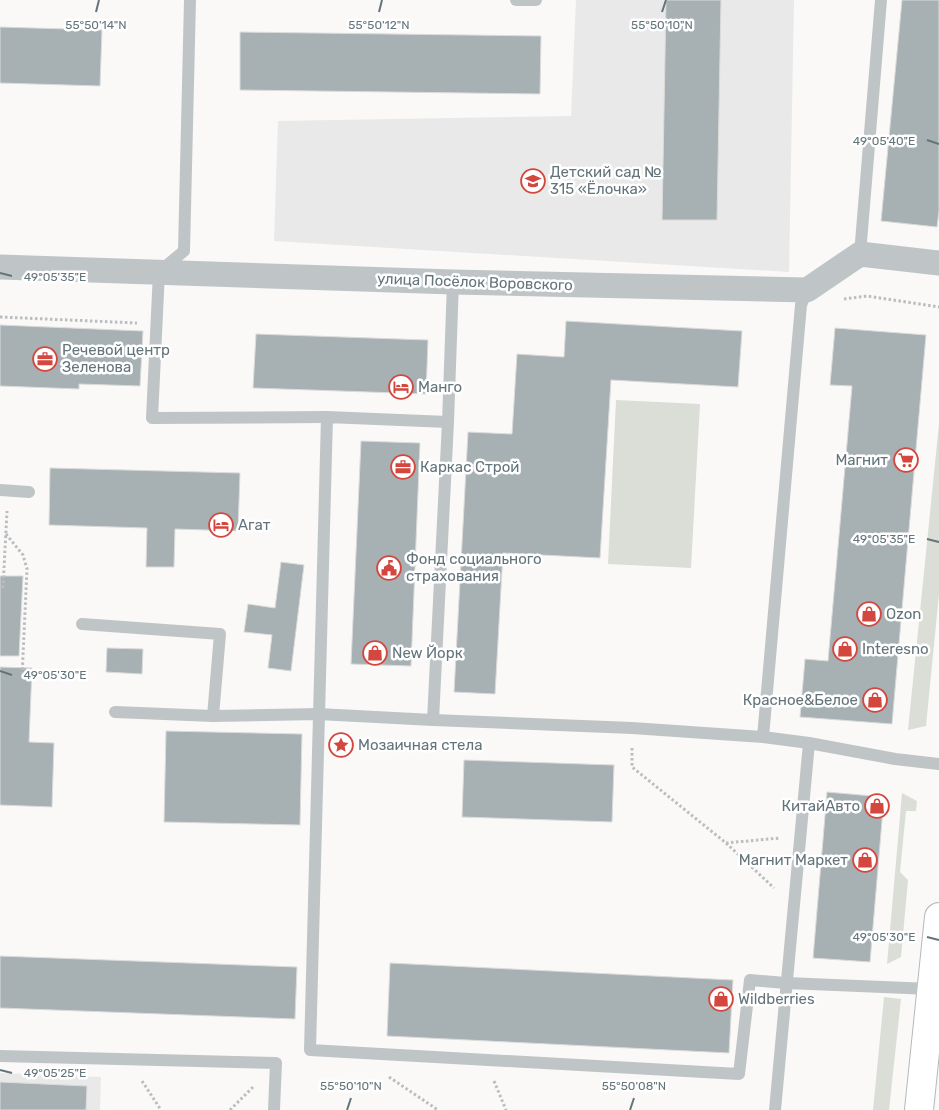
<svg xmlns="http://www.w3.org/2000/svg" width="939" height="1110" font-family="Rubik,sans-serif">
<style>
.built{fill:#e8e9e8}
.green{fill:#dbded7}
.building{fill:#a7b1b4;stroke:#dcdbda}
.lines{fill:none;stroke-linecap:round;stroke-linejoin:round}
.secondary-casing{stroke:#b2b9bc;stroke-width:30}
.path{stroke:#babec0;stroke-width:3;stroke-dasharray:2.5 2.5;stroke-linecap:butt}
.service{stroke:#bfc5c7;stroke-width:12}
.minor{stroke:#bfc5c7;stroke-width:25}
.secondary{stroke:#fff;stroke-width:28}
.ticks{fill:none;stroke:#63747a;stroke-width:2}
.labels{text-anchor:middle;stroke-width:5;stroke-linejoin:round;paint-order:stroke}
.poi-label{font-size:15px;fill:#63747a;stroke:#fff;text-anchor:start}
.street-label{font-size:15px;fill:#63747a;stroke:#fff}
.ticks-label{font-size:12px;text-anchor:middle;fill:#63747a;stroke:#fff;stroke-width:5;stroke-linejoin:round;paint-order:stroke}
</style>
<rect width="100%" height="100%" fill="#faf9f8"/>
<g class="built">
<path d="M576,0H794L789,272L274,241L278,121L571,116Z"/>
<path d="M0,1073L101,1077L100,1110H0Z"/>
</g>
<g class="green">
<path d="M616,400L700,404L691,568L608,564Z"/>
<path d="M939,424V594L926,726L908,730Z"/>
<path d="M902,793L917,801L916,811H906L900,872L908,880L901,957L887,964Z"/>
<path d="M884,997L901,999L889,1110H873Z"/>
</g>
<g class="building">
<path d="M666,0H721L717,220H662Z"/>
<path d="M902,0H939V211L937,227L881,221Z"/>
<path d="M0,27L102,30L100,86L0,83Z"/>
<path d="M240,32L541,36L540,94L240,90Z"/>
<path d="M566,321L742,331L738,387L611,380L600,558L503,553L495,694L454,692L468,432L512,434L517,354L564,357Z"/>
<path d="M0,325L143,331L140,386L79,384V389L0,386Z"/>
<path d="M835,328L926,335L892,724L800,717L805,659L828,661L840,524L852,386L830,385Z"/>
<path d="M256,334L428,340L426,394L253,388Z"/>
<path d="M361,441L420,443L411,666L351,664Z"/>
<path d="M50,468L240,473L238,531L175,529L174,567H146L147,528L49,525Z"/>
<path d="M281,562L304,565L291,671L268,668L272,635L244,632L248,604L275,608Z"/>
<path d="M0,576H23L19,656H0Z"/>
<path d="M107,648L143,649L142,674L106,672Z"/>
<path d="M0,667L32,668L29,742L54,743L52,807L0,805Z"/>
<path d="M166,731L302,734L300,825L164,822Z"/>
<path d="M464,760L614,765L612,822L462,817Z"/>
<path d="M827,792L884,797L870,962L813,958Z"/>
<path d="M0,956L297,967L295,1019L0,1008Z"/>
<path d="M390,963L733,980L729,1053L387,1036Z"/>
<path d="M0,1082L87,1086L86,1110H0Z"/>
</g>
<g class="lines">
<g class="secondary-casing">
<path id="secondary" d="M919,1110L939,917"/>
</g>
<g class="path">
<path d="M844,299L867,296L939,307"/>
<path d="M0,317L137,323"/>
<path d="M6,534L23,555L27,569L22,677"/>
<path d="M3,588L7,511"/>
<path d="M632,748V767L726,843L774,888"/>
<path d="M726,843L780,838"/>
<path d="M389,1077L438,1110"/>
<path d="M142,1081L161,1110"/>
<path d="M494,1081L506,1110"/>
<path d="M230,1110L254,1086"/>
</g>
<g class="service">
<path d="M190,0L184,251L159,272L152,418L327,417"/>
<path d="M516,0H536"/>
<path d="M860,254L881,0"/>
<path d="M453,282L448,422L433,720L632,728L763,737L809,743L895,759L939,764"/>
<path d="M448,422L327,417L310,1050L739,1074L750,980L786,983L931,989"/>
<path d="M0,490L29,492"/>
<path d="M82,624L220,634L213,716"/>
<path d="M115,712L213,716L318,714L433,720"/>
<path d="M763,737L801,305L807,290"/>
<path d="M0,1056L276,1063L274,1110"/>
<path d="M775,1110L809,743"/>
</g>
<path class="minor" d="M0,267L453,282L807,290L860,254L939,263"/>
<use href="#secondary" class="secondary"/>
</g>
<path class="ticks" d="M96,12L99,0M379,12L382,0M662,12L666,0M927,140L939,144M0,273L12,276M927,539L939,542M0,671L12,675M927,937L939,940M0,1070L12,1073M347,1110L351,1098M630,1110L634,1098"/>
<defs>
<g id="school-ring" transform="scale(1.25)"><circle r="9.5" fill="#fff" stroke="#d3473e" stroke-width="1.5"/><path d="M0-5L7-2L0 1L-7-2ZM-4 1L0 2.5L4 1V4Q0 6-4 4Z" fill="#d3473e"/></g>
<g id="office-ring" transform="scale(1.25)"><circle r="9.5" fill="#fff" stroke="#d3473e" stroke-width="1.5"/><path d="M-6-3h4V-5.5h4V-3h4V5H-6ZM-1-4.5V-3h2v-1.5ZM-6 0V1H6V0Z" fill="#d3473e"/></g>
<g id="hotel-ring" transform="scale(1.25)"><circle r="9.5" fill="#fff" stroke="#d3473e" stroke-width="1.5"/><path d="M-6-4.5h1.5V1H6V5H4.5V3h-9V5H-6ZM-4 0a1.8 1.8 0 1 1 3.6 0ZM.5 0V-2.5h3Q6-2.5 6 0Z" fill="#d3473e"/></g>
<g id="supermarket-ring" transform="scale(1.25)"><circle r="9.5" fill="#fff" stroke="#d3473e" stroke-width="1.5"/><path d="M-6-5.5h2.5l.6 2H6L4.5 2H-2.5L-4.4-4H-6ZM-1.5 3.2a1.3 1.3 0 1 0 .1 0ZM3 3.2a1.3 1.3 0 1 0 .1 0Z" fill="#d3473e"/></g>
<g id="civic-ring" transform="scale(1.25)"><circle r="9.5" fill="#fff" stroke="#d3473e" stroke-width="1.5"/><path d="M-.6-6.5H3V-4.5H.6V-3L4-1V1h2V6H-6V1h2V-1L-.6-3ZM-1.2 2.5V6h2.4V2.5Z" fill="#d3473e"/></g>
<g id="shop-ring" transform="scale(1.25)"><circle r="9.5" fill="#fff" stroke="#d3473e" stroke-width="1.5"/><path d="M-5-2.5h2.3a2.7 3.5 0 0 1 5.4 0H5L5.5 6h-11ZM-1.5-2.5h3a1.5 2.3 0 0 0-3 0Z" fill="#d3473e"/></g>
<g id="sight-ring" transform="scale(1.25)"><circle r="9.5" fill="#fff" stroke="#d3473e" stroke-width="1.5"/><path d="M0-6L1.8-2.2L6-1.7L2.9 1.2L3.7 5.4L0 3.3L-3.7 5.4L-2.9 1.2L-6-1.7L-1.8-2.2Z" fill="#d3473e"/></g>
</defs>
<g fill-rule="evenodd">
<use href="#school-ring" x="533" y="181"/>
<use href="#office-ring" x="45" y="359"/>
<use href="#hotel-ring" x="401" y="387"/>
<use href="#supermarket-ring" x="906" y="460"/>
<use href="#office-ring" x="403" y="467"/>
<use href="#hotel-ring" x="221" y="525"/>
<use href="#civic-ring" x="389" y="568"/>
<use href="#shop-ring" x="869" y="614"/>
<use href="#shop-ring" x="845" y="649"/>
<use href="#shop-ring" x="375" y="653"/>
<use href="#shop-ring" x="875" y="700"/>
<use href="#sight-ring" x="341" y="745"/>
<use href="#shop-ring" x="877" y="806"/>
<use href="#shop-ring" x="865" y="860"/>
<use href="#shop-ring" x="721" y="999"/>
</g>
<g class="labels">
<g class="poi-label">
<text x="550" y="177">Детский сад №<tspan x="550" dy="17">315 «Ёлочка»</tspan></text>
<text x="62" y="355">Речевой центр<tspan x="62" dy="17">Зеленова</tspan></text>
<text x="418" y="392">Манго</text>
<text x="888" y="465" text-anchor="end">Магнит</text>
<text x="420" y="472">Каркас Строй</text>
<text x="238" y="530">Агат</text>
<text x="406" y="564">Фонд социального<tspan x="406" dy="17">страхования</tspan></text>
<text x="886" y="619">Ozon</text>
<text x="862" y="654">Interesno</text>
<text x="392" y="658">New Йорк</text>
<text x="858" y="705" text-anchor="end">Красное&amp;Белое</text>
<text x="358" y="750">Мозаичная стела</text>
<text x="860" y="811" text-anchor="end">КитайАвто</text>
<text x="848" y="865" text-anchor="end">Магнит Маркет</text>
<text x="738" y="1004">Wildberries</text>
</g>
<g class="street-label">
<text transform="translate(475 282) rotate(2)" y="5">улица Посёлок Воровского</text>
</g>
</g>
<g class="ticks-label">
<text x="96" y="29">55°50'14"N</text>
<text x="379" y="29">55°50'12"N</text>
<text x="662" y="29">55°50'10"N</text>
<text x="884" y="145">49°05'40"E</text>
<text x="55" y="281">49°05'35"E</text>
<text x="884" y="543">49°05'35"E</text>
<text x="55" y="679">49°05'30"E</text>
<text x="884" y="941">49°05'30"E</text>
<text x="55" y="1077">49°05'25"E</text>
<text x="351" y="1090">55°50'10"N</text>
<text x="634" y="1090">55°50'08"N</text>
</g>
</svg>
